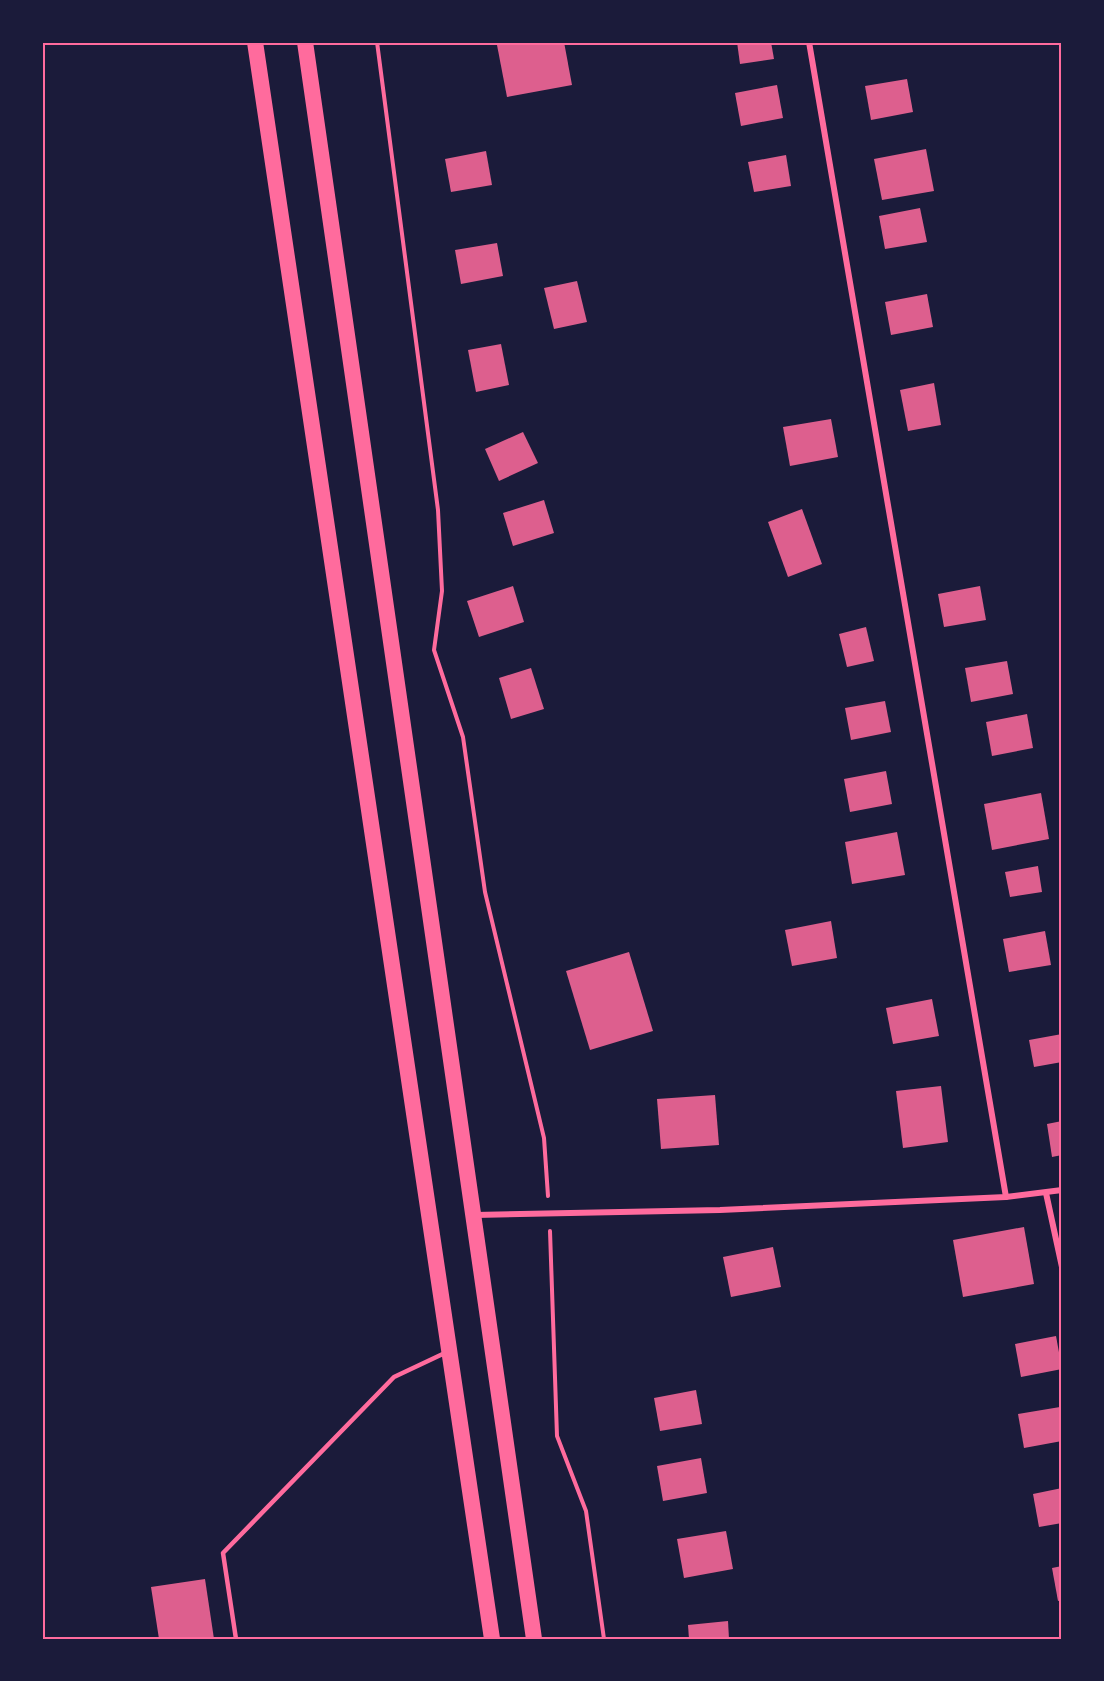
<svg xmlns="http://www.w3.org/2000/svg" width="1104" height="1681" font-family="Inter,sans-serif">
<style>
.building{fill:#dd5f8e}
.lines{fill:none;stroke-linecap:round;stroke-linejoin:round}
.path{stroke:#ff6b9d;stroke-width:4}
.service{stroke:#ff6b9d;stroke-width:4.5}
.minor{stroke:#ff6b9d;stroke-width:6}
.trunk{stroke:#ff6b9d;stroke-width:16}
.neatline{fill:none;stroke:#ff6b9d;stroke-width:2}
</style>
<rect width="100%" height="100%" fill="#1b1b3a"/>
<g class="building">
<path d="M512,42H564L572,85L507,97L497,45Z"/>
<path d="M737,42H771L774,59L740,64Z"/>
<path d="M907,79L913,112L871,120L865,86Z"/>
<path d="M777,85L783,118L741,126L735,93Z"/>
<path d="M926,149L934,191L882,200L874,159Z"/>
<path d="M486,151L492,185L451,192L445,159Z"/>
<path d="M786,155L791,186L754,192L748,162Z"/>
<path d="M920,208L927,242L885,249L879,216Z"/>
<path d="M497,243L503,276L461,284L455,250Z"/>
<path d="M577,281L587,322L554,329L544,288Z"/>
<path d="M927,294L933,327L891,335L885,302Z"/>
<path d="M501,344L509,385L476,392L468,350Z"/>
<path d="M934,383L941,425L908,431L900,390Z"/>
<path d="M831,419L838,457L790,466L783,427Z"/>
<path d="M523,432L538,463L499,481L485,449Z"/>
<path d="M544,500L554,533L513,546L503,513Z"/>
<path d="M802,509L822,564L788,577L768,522Z"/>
<path d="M513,586L524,622L479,637L467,601Z"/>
<path d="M980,586L986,620L944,627L938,594Z"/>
<path d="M866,627L874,661L847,667L839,634Z"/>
<path d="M1007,661L1013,694L971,702L965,668Z"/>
<path d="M531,668L544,709L511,719L499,678Z"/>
<path d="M885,701L891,732L851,740L845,708Z"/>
<path d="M1027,714L1033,748L992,756L986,722Z"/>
<path d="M886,771L892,804L850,812L844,779Z"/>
<path d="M1041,793L1049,839L992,850L984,804Z"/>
<path d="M897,832L905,875L852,884L845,842Z"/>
<path d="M1038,866L1042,892L1010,897L1005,872Z"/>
<path d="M831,921L837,958L792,966L785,930Z"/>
<path d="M1045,931L1051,965L1009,972L1003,939Z"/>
<path d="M629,952L653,1031L590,1050L566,971Z"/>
<path d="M932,999L939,1036L893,1044L886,1008Z"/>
<path d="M1062,1034V1062L1034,1067L1029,1040Z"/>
<path d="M941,1086L948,1142L903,1148L896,1091Z"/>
<path d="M715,1095L719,1145L661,1149L657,1099Z"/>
<path d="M1062,1121V1155L1052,1157L1047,1124Z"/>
<path d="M1024,1227L1034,1284L963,1297L953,1240Z"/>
<path d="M773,1247L781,1287L731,1297L723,1257Z"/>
<path d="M1056,1336L1062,1369L1021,1377L1015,1344Z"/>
<path d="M696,1390L702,1424L660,1431L654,1398Z"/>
<path d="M1060,1407L1062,1441L1024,1448L1018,1414Z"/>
<path d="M701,1458L707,1493L663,1501L657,1466Z"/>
<path d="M1062,1488V1523L1039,1527L1033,1494Z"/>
<path d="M726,1531L733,1569L684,1578L677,1539Z"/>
<path d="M1062,1566V1600L1058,1601L1052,1568Z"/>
<path d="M205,1579L214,1639H159L151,1587Z"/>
<path d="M728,1621L729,1639H689L688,1625Z"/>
</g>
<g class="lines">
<g class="path">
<path d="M377,42L438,510L442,591L434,650L463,737L485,892L544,1138L548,1196"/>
<path d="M550,1231L557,1436L586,1511L604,1639"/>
</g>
<path class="service" d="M236,1639L223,1553L394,1377L447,1352"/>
<g class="minor">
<path d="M809,42L1006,1197"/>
<path d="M1046,1193L1062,1267"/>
<path d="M475,1215L720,1210L1006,1197L1062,1190"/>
</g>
<g class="trunk">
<path d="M255,42L492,1639"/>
<path d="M305,42L534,1639"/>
</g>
</g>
<rect width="1104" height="1681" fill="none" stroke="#1b1b3a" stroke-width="87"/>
<rect x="44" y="44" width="1016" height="1594" class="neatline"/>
</svg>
